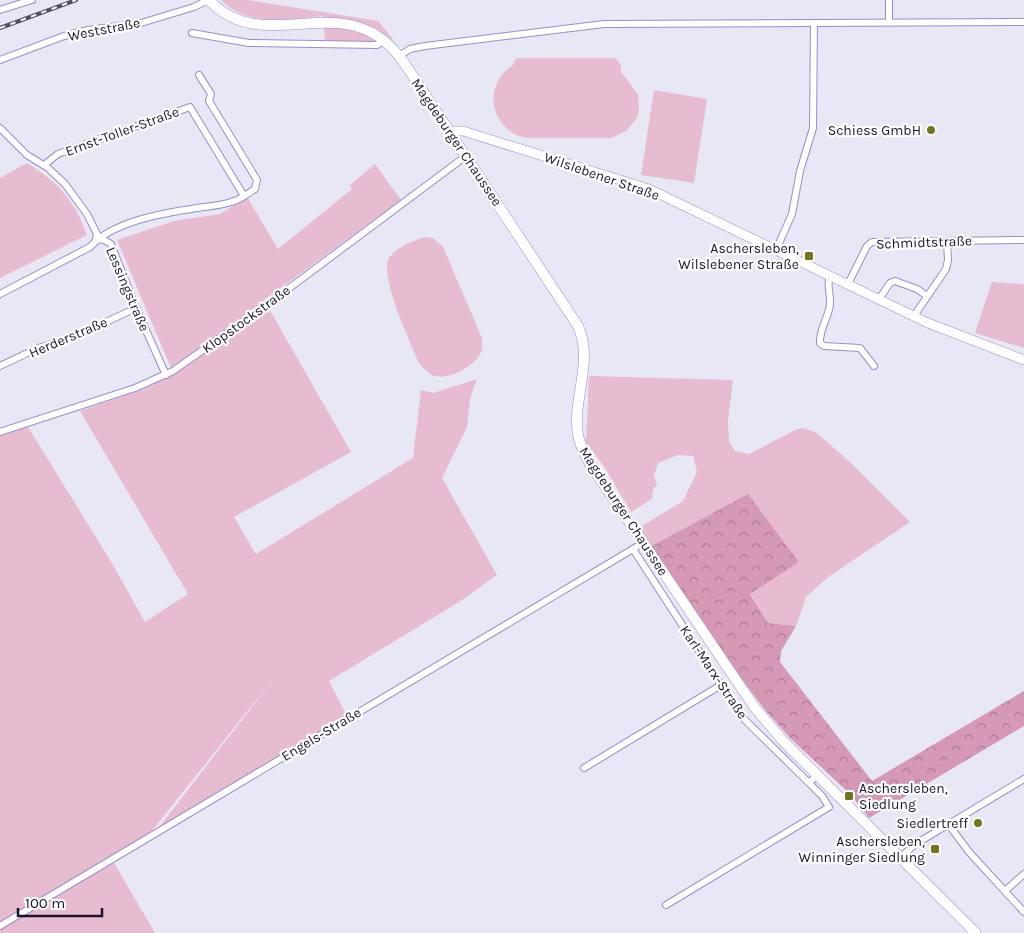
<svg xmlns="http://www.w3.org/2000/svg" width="1024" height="933" font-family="Karla,sans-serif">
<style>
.green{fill:#e7bcd0}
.forest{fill:url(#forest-crowns)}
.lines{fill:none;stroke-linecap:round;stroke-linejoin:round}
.street-casing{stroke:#968ecf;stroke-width:8}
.secondary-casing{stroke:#968ecf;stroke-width:10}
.primary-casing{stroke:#968ecf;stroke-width:11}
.street{stroke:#fff;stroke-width:6}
.secondary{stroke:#fff;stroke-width:9}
.primary{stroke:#fff;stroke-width:10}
.rail-casing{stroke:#514e65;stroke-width:4}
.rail{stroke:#fff;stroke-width:2;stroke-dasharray:5.5;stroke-linecap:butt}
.poi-dot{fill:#75751b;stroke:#fff;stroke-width:2}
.labels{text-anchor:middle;stroke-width:4.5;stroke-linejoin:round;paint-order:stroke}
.street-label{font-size:14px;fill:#18142d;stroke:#fff}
.poi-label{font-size:14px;fill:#18142d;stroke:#fff;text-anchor:end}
</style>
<defs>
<pattern id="forest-crowns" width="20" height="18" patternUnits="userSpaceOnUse" patternTransform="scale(1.25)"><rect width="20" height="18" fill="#d598b5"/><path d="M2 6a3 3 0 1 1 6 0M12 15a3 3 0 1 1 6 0" fill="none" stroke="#ac7b94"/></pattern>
</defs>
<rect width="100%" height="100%" fill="#e8e7f6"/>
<g class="green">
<path d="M221,0H248L378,21L393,39H379L375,43L325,41L323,16C287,19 249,28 221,0Z"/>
<path d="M517,58H615L621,65V72L638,94L639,109L637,118L626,131L611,138H528C502,135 485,106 498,81C501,74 508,69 514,64V61Z"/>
<path d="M654,90L707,99L694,183L641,175Z"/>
<path d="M27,163C59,183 74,200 87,235L0,278V178Z"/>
<path d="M375,164L401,200L264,300L351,452L234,517L256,554L413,458L421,390L433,393L477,379L470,399L467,427L442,478L497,575L459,602L329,681L348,718L153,835L282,668L151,832L110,856L155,933H0V436L28,427L113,565L145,622L188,594L80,411L144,389L172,374L171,368L117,240L174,221L220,214L247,197L278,249L352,189L350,185Z"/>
<path d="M426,237L433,238L443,247L482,338C482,342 483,347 482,350C477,366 447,382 432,375C426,372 422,366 418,361C410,341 379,276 389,258C396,247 414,240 426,237Z"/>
<path d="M992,282L1024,284V348L975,333Z"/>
<path d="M589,376L733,380L728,421L729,441L735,451L749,454L797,429L804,428L817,433L853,465L910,522L828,577L806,597L796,626L768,623L750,593L671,537L652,546L640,527L683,501L697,472L693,456L678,455L658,463L654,475L657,484L653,490L652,499L631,512L605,468L586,442Z"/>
</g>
<path class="forest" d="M748,494L799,562L750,594L768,623L796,626L781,651L780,662L872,781L1024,691V726L869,818L850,794L790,738L766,711L734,669L652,546Z"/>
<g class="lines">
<g class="street-casing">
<g id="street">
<path d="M0,10L32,0"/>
<path d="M889,22V0"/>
<path d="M192,33L249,43L377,45L384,40"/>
<path d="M399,56L410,49L425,46L604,24L1024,22"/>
<path d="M0,60L64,36L88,30L141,23L194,7L208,0"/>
<path d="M0,128L27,155L48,168L65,184L87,214L97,234L96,239L104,240L111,244L136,308L166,375"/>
<path d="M44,165L58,154L190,107L244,196"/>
<path d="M776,250L792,214L800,171L813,128L814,23"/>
<path d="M830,276C826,285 831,294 830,304C829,317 819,329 820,343L824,346L860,348L874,366"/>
<path d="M848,284L867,246L872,242L1024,240"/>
<path d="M0,294L90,247C113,221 164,213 197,208C208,206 220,206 231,202C240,200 247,194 255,189L257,180L209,101L211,94L199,75"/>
<path d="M879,299L890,283L895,281L917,289L927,296"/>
<path d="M914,316L946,269L948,260L947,241"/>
<path d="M0,366L38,348L72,338L136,308"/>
<path d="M0,432L135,388L173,371L268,304L466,156"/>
<path d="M633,549L721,685L745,720L809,783L817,775"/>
<path d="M584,768L721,685"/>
<path d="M949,825L969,852L1024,912"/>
<path d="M900,858L914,845L1024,779"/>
<path d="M1005,891L1024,874"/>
<path d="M666,905L829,807L822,796L809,783"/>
<path d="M0,926L643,543"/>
</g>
</g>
<g class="secondary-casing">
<path id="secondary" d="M451,133L456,131H463L649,189L928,323L1024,360"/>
</g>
<g class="primary-casing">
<path id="primary" d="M209,0C258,53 325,0 379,37C397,49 408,69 420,87L578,326C594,362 572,399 578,435C580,446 585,455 590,464L755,708L785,743L976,933"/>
</g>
<use href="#street" class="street"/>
<use href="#secondary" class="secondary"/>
<use href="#primary" class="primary"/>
<g class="rail-casing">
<path id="rail" d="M0,28L76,0"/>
</g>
<use href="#rail" class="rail"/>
</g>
<g class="poi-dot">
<circle cx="931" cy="130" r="5"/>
<rect x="804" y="251" width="10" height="10" rx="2.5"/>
<rect x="844" y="791" width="10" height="10" rx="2.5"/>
<circle cx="978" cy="823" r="5"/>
<rect x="930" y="844" width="10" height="10" rx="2.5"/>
</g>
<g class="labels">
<g class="street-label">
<text transform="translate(104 29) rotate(-11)" y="5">Weststraße</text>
<text transform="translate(122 131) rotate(-20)" y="5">Ernst-Toller-Straße</text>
<text transform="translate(457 142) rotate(56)" y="5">Magdeburger Chaussee</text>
<text transform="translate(602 176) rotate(19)" y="5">Wilslebener Straße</text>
<text transform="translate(924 242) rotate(-2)" y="5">Schmidtstraße</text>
<text transform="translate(128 289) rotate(67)" y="5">Lessingstraße</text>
<text transform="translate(246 319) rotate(-36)" y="5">Klopstockstraße</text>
<text transform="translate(68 337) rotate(-23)" y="5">Herderstraße</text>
<text transform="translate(624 511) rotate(57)" y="5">Magdeburger Chaussee</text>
<text transform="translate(714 672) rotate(56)" y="5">Karl-Marx-Straße</text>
<text transform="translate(321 734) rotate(-31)" y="5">Engels-Straße</text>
</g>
<g class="poi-label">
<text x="921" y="135">Schiess GmbH</text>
<text x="799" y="253">Aschersleben,<tspan x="799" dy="16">Wilslebener Straße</tspan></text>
<text x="859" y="793" text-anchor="start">Aschersleben,<tspan x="859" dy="16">Siedlung</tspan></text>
<text x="968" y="828">Siedlertreff</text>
<text x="925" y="846">Aschersleben,<tspan x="925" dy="16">Winninger Siedlung</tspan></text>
</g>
</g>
<path d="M18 908v8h84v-8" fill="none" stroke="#18142d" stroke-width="2.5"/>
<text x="25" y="908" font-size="15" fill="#18142d" stroke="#ffffff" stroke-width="4" paint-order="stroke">100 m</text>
</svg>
